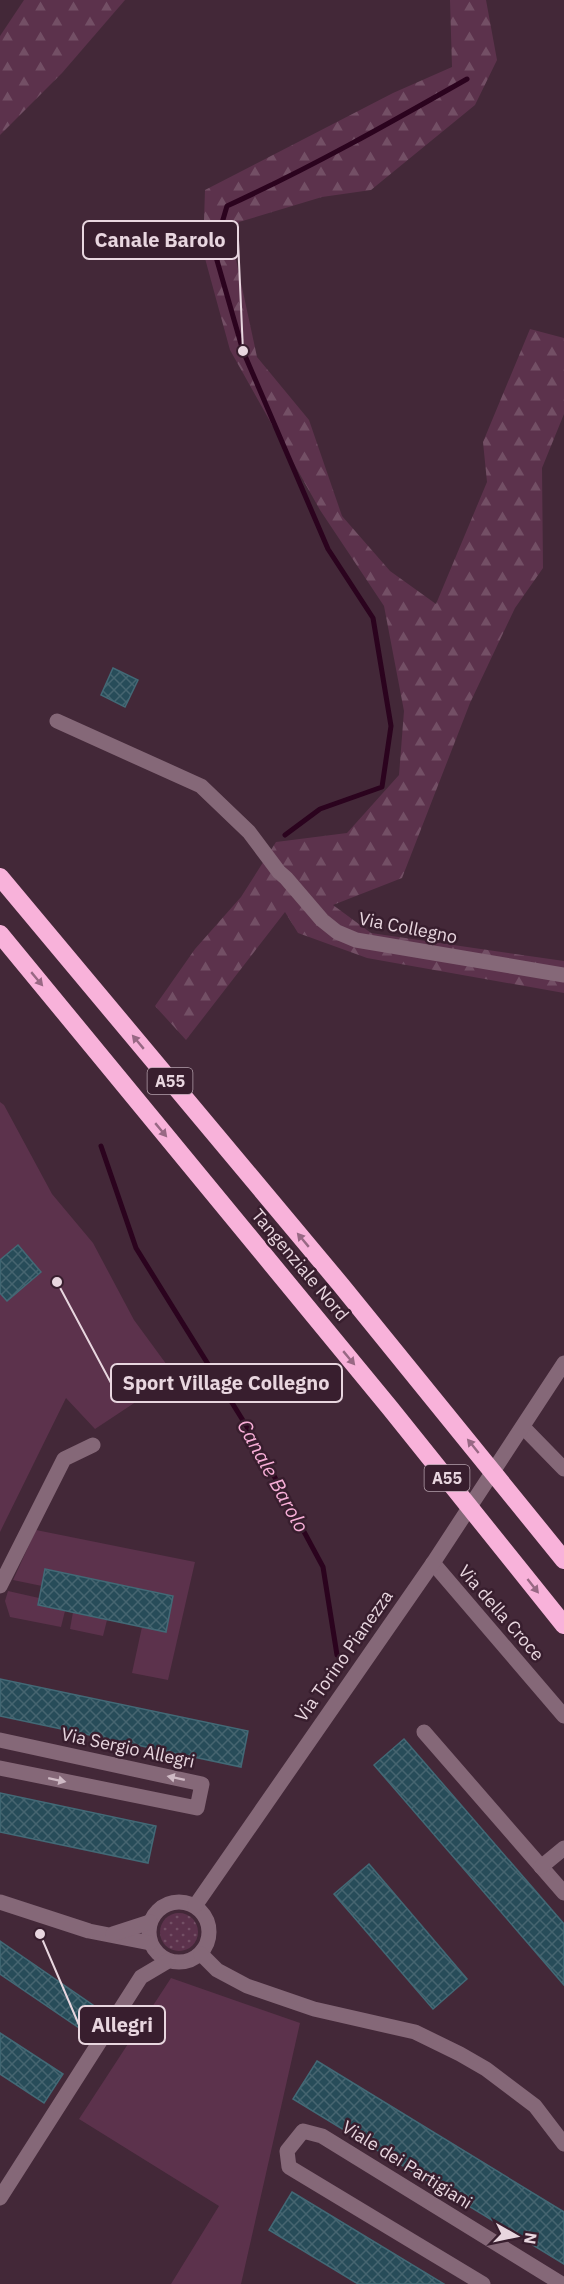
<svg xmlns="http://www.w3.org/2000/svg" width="564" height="2284" font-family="'IBM Plex Sans',sans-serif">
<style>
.grass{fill:url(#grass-dots)}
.forest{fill:url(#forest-firs)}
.green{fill:#5c324c}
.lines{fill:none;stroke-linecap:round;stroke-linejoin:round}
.stream{stroke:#2b031e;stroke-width:5}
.building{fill:url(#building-cross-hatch);stroke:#436976;stroke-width:1.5}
.minor{stroke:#856878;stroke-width:15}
.highway{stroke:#f8b2da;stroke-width:18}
.oneway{fill:#986884}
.oneway2{fill:#cfbac5}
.labels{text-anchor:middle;stroke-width:5;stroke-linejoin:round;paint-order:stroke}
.shield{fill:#381e2e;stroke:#b39faa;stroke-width:1.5}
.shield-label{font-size:16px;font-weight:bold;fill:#e8d6df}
.street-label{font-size:18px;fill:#e8d6df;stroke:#381e2e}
.water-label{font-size:20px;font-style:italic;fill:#f7aed7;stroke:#381e2e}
.leader{fill:none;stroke:#e8d6df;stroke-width:2}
.callout-dot{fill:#e8d6df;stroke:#381e2e;stroke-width:2}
.callout{fill:#381e2e;stroke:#e8d6df;stroke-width:2}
.callout-label{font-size:20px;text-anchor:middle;font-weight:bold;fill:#e8d6df}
</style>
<defs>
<pattern id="grass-dots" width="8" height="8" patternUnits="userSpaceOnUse" patternTransform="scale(1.5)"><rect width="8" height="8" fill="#5c324c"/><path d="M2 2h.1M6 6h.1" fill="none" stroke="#734f65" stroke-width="1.8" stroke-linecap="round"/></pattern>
<pattern id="forest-firs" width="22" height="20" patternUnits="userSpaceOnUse" patternTransform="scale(1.5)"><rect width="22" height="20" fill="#5c324c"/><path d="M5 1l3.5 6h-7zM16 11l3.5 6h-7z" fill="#734f65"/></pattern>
<pattern id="building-cross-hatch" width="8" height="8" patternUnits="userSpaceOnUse" patternTransform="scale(1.5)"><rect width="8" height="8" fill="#274c59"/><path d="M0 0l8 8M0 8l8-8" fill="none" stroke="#466570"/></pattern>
</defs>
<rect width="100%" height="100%" fill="#432838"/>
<circle class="grass" cx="179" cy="1932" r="19"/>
<g class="forest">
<path d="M24,0H125L62,73L0,135V36Z"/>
<path d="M450,0H486L497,60L475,105L371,190L322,197L239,222L235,255L257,357L309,420L342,516L390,571L436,604L487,482L483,442L530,329L564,338V414L542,468L543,568L515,608L470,703L402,878L333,905L371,933L564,961V993L367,958L298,933L285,912L186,1040L155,1006L195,949L241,897L276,842L347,833L399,775L404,711L384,606L320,510L230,350L203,251L205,190L393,93L452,67Z"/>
</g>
<g class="green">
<path d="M0,1102L4,1105L52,1194L93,1243L134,1320L175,1376L95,1429L66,1398L0,1532Z"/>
<path d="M36,1530L195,1562L168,1680L132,1673L142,1627L166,1632L173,1596L46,1569L42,1586L13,1580Z"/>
<path d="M8,1591L39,1598L38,1605L65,1611L61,1627L10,1617L5,1601Z"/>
<path d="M73,1612L107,1620L103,1636L70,1629Z"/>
<path d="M171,1978L300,2023L241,2284H171L219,2206L79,2119Z"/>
</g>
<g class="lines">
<g class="stream">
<path d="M285,835L320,809L382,787L391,726L373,618L328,549L243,351L214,250L227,206C310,168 388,124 467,79"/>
<path d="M101,1146L136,1248L252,1435L323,1567L337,1655"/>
</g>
</g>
<g class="building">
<path d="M113,668L138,680L125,707L101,695Z"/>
<path d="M18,1245L41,1272L7,1301L0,1293V1260Z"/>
<path d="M45,1569L173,1596L166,1632L38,1605Z"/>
<path d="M0,1679L248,1731L241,1767L0,1716Z"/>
<path d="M404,1739L564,1924V1985L374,1765Z"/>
<path d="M0,1793L156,1826L148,1863L0,1832Z"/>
<path d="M369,1864L467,1979L433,2009L334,1894Z"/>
<path d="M0,1941L103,2012L88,2034L0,1974Z"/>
<path d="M0,2033L63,2074L44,2103L0,2074Z"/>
<path d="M317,2061L564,2212V2264L293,2099Z"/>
<path d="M292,2192L444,2284H358L269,2230Z"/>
</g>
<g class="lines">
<g class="minor">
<path d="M57,721L201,786L249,832L279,872L286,878L322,920L337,932L356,940L564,975"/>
<path d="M523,1427L564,1469"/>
<path d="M433,1563L564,1716"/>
<path d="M0,1586L64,1459L93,1445"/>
<path d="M424,1732L564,1893"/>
<path d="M0,1740L202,1784L197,1808L0,1768"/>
<path d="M541,1867L564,1848"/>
<circle cx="179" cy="1932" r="30"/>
<path d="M0,1902L89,1931L150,1943"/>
<path d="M195,1906L433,1563L564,1363"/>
<path d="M113,1934L150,1922"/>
<path d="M201,1954L217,1970L247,1986L314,2009L415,2032L460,2054L486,2069L535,2106L564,2144"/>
<path d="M0,2198L141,1977L168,1961"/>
<path d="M483,2284L289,2167L287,2151L303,2131L322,2136L562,2284"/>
</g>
<g class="highway">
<path d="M0,877L341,1285L564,1560"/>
<path d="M0,934L390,1408L564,1625"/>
</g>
</g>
<defs><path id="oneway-solid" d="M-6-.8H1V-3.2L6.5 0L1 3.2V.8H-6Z" transform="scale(1.5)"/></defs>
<g class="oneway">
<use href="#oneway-solid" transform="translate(37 979) rotate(50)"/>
<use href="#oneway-solid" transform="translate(138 1042) rotate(-130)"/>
<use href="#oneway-solid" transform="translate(161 1130) rotate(50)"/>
<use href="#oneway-solid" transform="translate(303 1240) rotate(-130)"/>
<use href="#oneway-solid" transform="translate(349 1358) rotate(50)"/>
<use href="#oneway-solid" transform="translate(473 1446) rotate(-129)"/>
<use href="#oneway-solid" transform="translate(533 1586) rotate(52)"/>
</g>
<g class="oneway2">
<use href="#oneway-solid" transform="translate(176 1778) rotate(-168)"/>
<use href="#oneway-solid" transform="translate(57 1780) rotate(12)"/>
</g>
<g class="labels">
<g class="shield">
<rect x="147.5" y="1068" width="45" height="26" rx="4.5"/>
<rect x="424.5" y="1465" width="45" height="26" rx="4.5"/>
</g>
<g class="shield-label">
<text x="170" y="1087">A55</text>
<text x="447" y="1484">A55</text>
</g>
<g class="street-label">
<text transform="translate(408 928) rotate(11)" y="6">Via Collegno</text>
<text transform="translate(300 1265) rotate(50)" y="6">Tangenziale Nord</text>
<text transform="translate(501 1613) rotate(49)" y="6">Via della Croce</text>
<text transform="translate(344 1656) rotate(-55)" y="6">Via Torino Pianezza</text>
<text transform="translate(128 1748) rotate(12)" y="6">Via Sergio Allegri</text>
<text transform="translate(407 2165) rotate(32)" y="6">Viale dei Partigiani</text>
</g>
<g class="water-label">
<text transform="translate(273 1476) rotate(61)" y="7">Canale Barolo</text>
</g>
</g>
<path class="leader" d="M243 351L238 240M57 1282L111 1383M40 1934L79 2025"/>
<g class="callout-dot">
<circle cx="243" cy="351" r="6"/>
<circle cx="57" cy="1282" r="6"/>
<circle cx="40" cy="1934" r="6"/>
</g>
<g class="callout">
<rect x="83" y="221" width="155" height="38" rx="6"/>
<rect x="111" y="1364" width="231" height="38" rx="6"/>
<rect x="79" y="2006" width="86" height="38" rx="6"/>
</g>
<g class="callout-label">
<text x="160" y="247">Canale Barolo</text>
<text x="226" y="1390">Sport Village Collegno</text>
<text x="122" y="2032">Allegri</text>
</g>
<g transform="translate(516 2236) rotate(99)" stroke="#381e2e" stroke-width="4.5" paint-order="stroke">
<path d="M0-4.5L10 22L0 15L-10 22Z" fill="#e8d6df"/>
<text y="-9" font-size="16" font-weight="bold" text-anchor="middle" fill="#e8d6df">N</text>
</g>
</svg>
